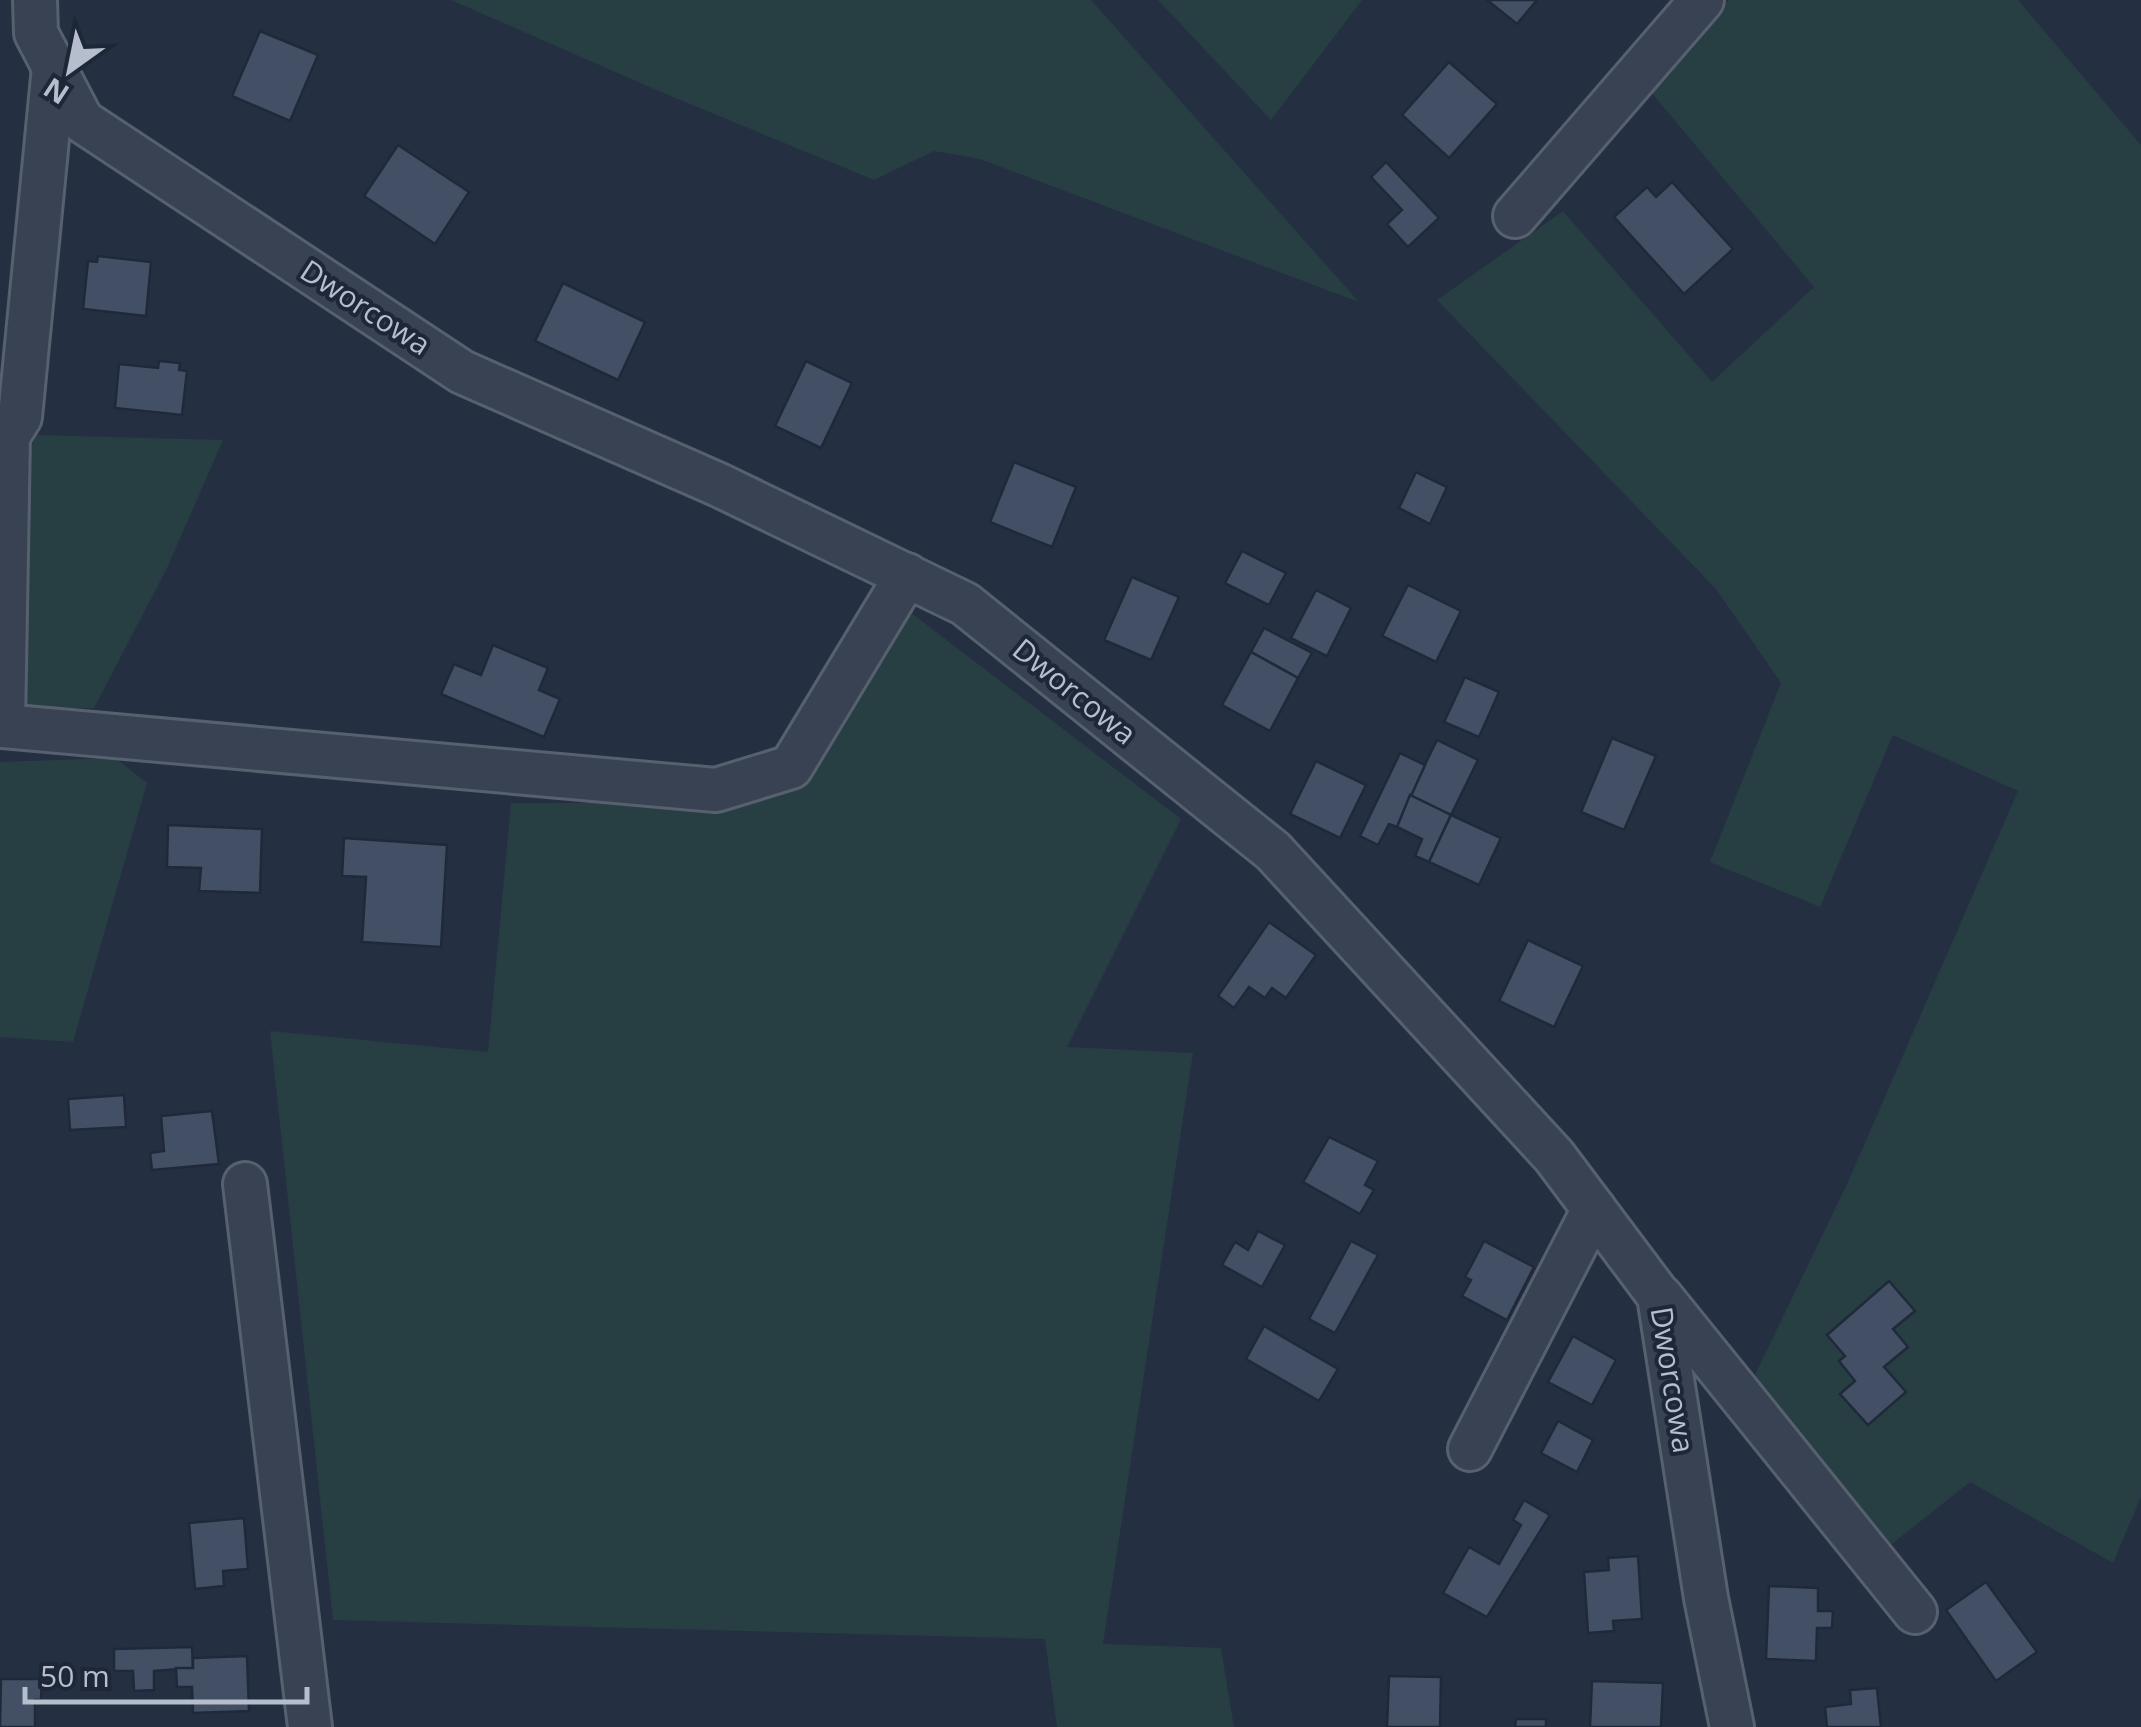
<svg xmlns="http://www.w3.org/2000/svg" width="2141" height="1727" font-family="'Open Sans',sans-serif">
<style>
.green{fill:#273e43}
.building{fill:#434f64;stroke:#202939;stroke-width:2.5}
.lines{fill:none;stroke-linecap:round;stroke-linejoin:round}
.minor-casing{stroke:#57606f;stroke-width:48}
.minor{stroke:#394252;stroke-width:42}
.labels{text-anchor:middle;stroke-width:8;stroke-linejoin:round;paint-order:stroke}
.street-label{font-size:30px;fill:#b6bdcc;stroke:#1e2737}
</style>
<rect width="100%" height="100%" fill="#243042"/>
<g class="green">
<path d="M451,0H1091L1359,302L980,159L934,151L874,180L661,92Z"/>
<path d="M1158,0H1362L1271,120Z"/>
<path d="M1728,0H2018L2141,145V1497L2113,1563L1970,1482L1883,1551L1753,1379L1848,1182L2018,791L1893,735L1820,907L1710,862L1781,683L1716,589L1437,300L1563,211L1712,382L1814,287L1651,92Z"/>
<path d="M36,435L223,440L167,568L94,708L21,709L24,466Z"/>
<path d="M906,609L1181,819L1067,1047L1193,1053L1103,1644L1221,1648L1234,1727H1057L1045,1639L333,1620L270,1031L488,1052L511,803H747L797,777Z"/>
<path d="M115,758L147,783L73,1042L0,1037V762Z"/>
</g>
<g class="building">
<path d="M1487,0H1537L1517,24Z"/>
<path d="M260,31L318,55L290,121L232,96Z"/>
<path d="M1449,62L1497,104L1449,158L1402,115Z"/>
<path d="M398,145L469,192L435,244L364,196Z"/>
<path d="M1386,162L1439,218L1408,247L1387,224L1402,210L1371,177Z"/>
<path d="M1672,182L1733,249L1684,294L1614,217L1647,187L1656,197Z"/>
<path d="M98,256L151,262L146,316L83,309L88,261L97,262Z"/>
<path d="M563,283L645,322L618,380L535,341Z"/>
<path d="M159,361L180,363L179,370L187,371L182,415L115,408L119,364L158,368Z"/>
<path d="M806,361L852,383L821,448L775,426Z"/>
<path d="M1014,462L1076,487L1052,547L990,522Z"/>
<path d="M1416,472L1447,487L1430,524L1399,508Z"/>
<path d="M1242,551L1286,573L1269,605L1225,583Z"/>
<path d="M1132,577L1179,597L1151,660L1104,640Z"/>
<path d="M1408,585L1461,611L1436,662L1382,636Z"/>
<path d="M1316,590L1351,608L1327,656L1291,638Z"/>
<path d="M1264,628L1312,653L1298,678L1251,652Z"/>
<path d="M493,645L548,668L539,690L560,699L544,737L441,694L454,664L481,675Z"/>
<path d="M1251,652L1298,678L1270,731L1222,705Z"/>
<path d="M1465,677L1499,692L1479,737L1444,722Z"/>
<path d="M1612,738L1656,756L1624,830L1581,812Z"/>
<path d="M1437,740L1478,760L1451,815L1410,795Z"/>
<path d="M1400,753L1425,765L1397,827L1389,824L1378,845L1360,836Z"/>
<path d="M1316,761L1366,785L1340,838L1290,814Z"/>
<path d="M1410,795L1451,815L1429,862L1415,856L1422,839L1397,827Z"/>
<path d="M1451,815L1501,838L1479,885L1429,862Z"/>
<path d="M168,825L262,829L260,893L199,891L201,868L167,867Z"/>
<path d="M344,838L447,845L441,947L362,942L366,877L342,876Z"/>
<path d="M1269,922L1316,955L1286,998L1272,988L1265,998L1249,987L1234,1008L1218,996Z"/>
<path d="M1528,940L1583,966L1554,1027L1499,1001Z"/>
<path d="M124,1095L126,1127L70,1130L68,1099Z"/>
<path d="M212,1111L219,1164L152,1170L150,1153L164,1151L161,1116Z"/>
<path d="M1329,1137L1378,1161L1365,1185L1374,1190L1360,1214L1303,1182Z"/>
<path d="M1258,1231L1285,1245L1262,1287L1222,1265L1235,1242L1248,1250Z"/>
<path d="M1351,1241L1378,1255L1335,1333L1309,1319Z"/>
<path d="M1484,1241L1534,1267L1507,1320L1462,1296L1471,1280L1465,1277Z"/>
<path d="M1889,1281L1915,1311L1893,1329L1908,1347L1884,1367L1906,1392L1868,1425L1840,1394L1855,1381L1839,1361L1845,1356L1827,1335Z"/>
<path d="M1264,1326L1338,1369L1319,1401L1246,1359Z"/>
<path d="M1573,1336L1616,1360L1592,1405L1548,1382Z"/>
<path d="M1558,1421L1593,1440L1577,1472L1541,1453Z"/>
<path d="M1524,1500L1550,1515L1487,1617L1443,1593L1469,1547L1499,1564L1521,1525L1513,1520Z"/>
<path d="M244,1518L248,1569L223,1571L224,1586L195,1589L189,1523Z"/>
<path d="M1638,1556L1642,1619L1613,1621L1614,1631L1588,1633L1584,1572L1609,1570L1608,1558Z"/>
<path d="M1986,1582L2037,1652L1996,1681L1946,1610Z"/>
<path d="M1769,1586L1818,1588V1611H1833L1832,1628H1817L1816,1661L1766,1659Z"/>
<path d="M192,1647L193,1668L154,1671V1690L134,1691L133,1671H114V1649Z"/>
<path d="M247,1656L249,1711L193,1713L192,1687H177L176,1668H193V1658Z"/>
<path d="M1389,1676L1441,1677L1440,1727H1387Z"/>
<path d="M1,1679H42L41,1700H35V1727H0Z"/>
<path d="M1592,1681L1663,1683L1661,1727H1590Z"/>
<path d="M1877,1688L1881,1727H1827L1825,1707L1851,1704L1850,1690Z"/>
<path d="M1516,1719H1546V1727H1515Z"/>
</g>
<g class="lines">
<g class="minor-casing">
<g id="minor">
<path d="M35,0L36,33L82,121L462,372L719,485L965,604L1273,851L1554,1156L1659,1296L1706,1598L1732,1727"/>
<path d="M54,67L20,417L8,436L3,726L716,790L791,767L907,575"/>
<path d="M1515,216L1702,0"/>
<path d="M245,1184L310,1727"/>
<path d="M1661,1297L1915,1612"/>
<path d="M1470,1449L1594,1209"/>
</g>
</g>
<use href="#minor" class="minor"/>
</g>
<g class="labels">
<g class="street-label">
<text transform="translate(365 308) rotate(33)" y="10">Dworcowa</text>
<text transform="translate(1074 692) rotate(39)" y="10">Dworcowa</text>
<text transform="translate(1672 1380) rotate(81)" y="10">Dworcowa</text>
</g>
</g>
<g transform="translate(70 70) rotate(213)" stroke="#1e2737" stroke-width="8" paint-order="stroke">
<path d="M0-8L18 38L0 25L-18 38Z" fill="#b6bdcc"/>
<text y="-15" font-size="28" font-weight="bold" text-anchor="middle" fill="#b6bdcc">N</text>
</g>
<path d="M25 1687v15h282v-15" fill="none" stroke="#b6bdcc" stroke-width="5"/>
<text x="40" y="1687" font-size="30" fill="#b6bdcc" stroke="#1e2737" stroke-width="8" paint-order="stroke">50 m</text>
</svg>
